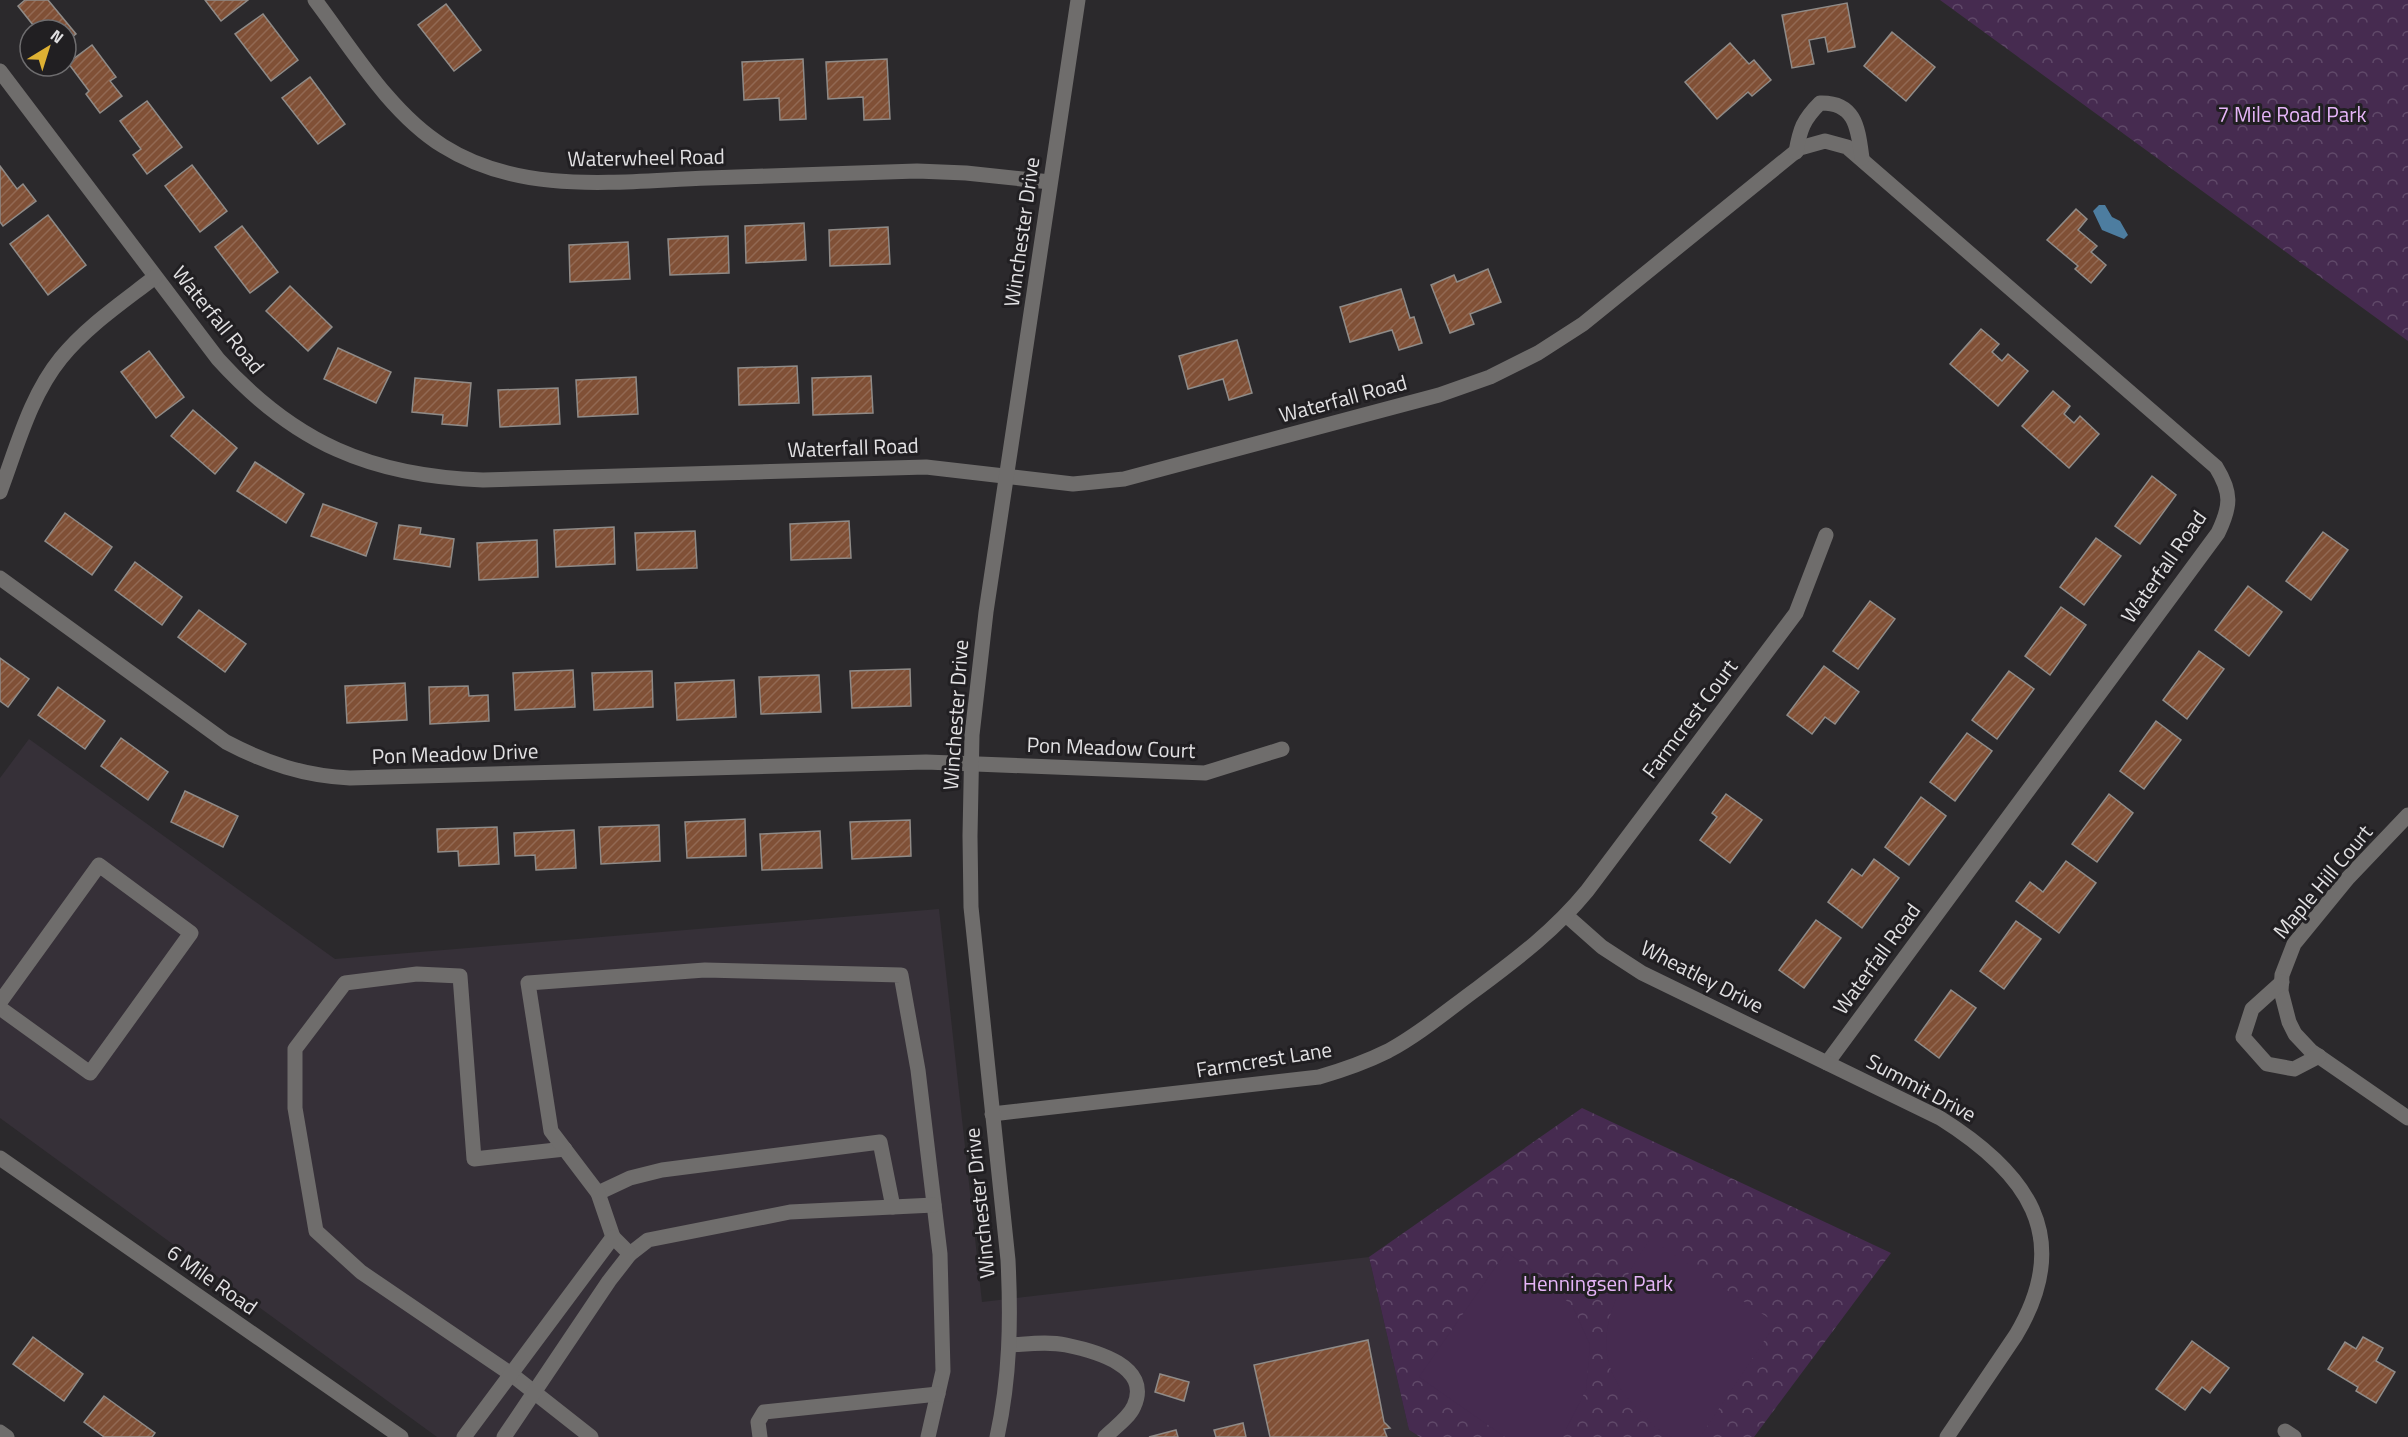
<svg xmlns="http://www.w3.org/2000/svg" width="2408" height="1437" font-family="'Titillium Web',sans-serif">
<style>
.built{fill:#363038}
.park{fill:url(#park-crowns)}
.pitch{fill:#462b50}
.water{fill:#4d7da0}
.building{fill:url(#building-hatch);stroke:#8f8b88;stroke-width:1.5}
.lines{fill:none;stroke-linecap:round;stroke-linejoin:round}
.minor{stroke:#6f6d6c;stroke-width:15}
.labels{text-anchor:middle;stroke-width:6;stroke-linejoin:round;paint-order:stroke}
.park-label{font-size:21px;fill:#e6b5f8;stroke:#211f22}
.street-label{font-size:21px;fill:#e2e1e3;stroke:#211f22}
</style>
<defs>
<pattern id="park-crowns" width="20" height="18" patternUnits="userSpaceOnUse" patternTransform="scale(1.5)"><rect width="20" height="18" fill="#462b50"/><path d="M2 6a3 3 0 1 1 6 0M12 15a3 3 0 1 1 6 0" fill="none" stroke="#604969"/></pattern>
<pattern id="building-hatch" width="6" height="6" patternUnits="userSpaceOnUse" patternTransform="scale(1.5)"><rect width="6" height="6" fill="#805036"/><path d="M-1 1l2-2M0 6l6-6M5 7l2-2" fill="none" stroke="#926953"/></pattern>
</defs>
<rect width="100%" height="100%" fill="#2b292c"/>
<path class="built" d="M29,739L335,959L939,909L982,1302L1369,1257L1409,1430L1420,1437H437L0,1118V778Z"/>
<g class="park">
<path d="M1940,0H2408V341Z"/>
<path d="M1582,1108L1891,1253L1754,1437H1420L1409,1430L1369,1257Z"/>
</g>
<g class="pitch">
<path d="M1650,1239L1776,1323L1700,1437C1692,1437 1680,1437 1672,1437C1660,1433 1649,1420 1640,1411C1579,1354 1612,1297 1650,1239Z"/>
<path d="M1506,1252L1541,1276L1573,1307L1590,1345L1586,1390L1562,1437H1505L1419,1377Z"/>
</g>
<path class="water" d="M2099,205H2105L2112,217L2120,221L2128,235L2124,239L2102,230L2093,211Z"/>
<g class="building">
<path d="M25,0H48L76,34L66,42V30H37L18,6Z"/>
<path d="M205,0H248L221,21Z"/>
<path d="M1847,3L1855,47L1828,52L1825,37L1809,40L1814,64L1792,68L1782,15Z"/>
<path d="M446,4L481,50L454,71L418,25Z"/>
<path d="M263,14L298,60L271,81L235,34Z"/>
<path d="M1892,32L1935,67L1906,101L1864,66Z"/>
<path d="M1730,43L1749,64L1754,60L1771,80L1752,96L1748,92L1717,119L1685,82Z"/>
<path d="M92,45L116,77L110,81L122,96L100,113L86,94L89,91L68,63Z"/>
<path d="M803,59L806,119L780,120L779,98L744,100L742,62Z"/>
<path d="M887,59L890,119L864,120L863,97L828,99L826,62Z"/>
<path d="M310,77L345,124L318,144L282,98Z"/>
<path d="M147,101L182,147L147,174L133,155L141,149L120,121Z"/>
<path d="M192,165L227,211L200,232L165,186Z"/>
<path d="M0,166L17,189L23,184L36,201L3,226L0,222Z"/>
<path d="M2076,209L2087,219L2078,230L2097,246L2091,252L2106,265L2091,283L2075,269L2078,266L2047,240Z"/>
<path d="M48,215L86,265L48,295L10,244Z"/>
<path d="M804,223L806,260L746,263L745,226Z"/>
<path d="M242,226L278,272L250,293L215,247Z"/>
<path d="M888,227L890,264L830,266L829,230Z"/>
<path d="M728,236L729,273L670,275L668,239Z"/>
<path d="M628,242L630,279L570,282L569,245Z"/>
<path d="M1488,269L1501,302L1470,314L1474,324L1450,333L1431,285L1454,275L1457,282Z"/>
<path d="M290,286L332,327L308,351L266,311Z"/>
<path d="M1401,289L1410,318L1414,317L1422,343L1399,350L1392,330L1350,342L1340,307Z"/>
<path d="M1981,329L1999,344L1992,352L2002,361L2008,354L2028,371L1998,406L1950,364Z"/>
<path d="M1237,340L1252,393L1229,400L1223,379L1188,389L1179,356Z"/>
<path d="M338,348L391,372L376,403L324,379Z"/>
<path d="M149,351L184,397L156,418L121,372Z"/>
<path d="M797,366L799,403L739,405L738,368Z"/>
<path d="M871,376L873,413L813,415L812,378Z"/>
<path d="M636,377L638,414L578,417L576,380Z"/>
<path d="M415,378L471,383L467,426L442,424L443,415L412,412Z"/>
<path d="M558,388L560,424L500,427L498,390Z"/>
<path d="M2053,391L2070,406L2064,414L2074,423L2080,416L2099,434L2069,468L2022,426Z"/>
<path d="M193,410L237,448L215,474L171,436Z"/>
<path d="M255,462L304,494L286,523L237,491Z"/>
<path d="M2152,476L2176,495L2140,544L2115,526Z"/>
<path d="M323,504L377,523L366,556L311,536Z"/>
<path d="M65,513L112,547L92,575L45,541Z"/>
<path d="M849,521L851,558L791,560L790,524Z"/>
<path d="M399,525L421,528L420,534L454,539L450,567L394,559Z"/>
<path d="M614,527L615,564L556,567L554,530Z"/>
<path d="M695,531L697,568L637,570L635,533Z"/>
<path d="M2323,532L2348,550L2311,600L2286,581Z"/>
<path d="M2096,538L2121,556L2084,605L2060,587Z"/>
<path d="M537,540L538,577L479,580L477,543Z"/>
<path d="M135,562L182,597L162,625L115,590Z"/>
<path d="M2248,586L2282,612L2249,656L2215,630Z"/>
<path d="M1870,601L1895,619L1858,669L1833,651Z"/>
<path d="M2061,607L2086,625L2050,675L2025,656Z"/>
<path d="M199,610L246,644L225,672L178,637Z"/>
<path d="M2199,651L2224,669L2187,719L2163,700Z"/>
<path d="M0,658L29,679L8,707L0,701Z"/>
<path d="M1824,666L1859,692L1835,724L1825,717L1812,734L1787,715Z"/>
<path d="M910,669L911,706L852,708L850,671Z"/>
<path d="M573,670L575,707L515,710L513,673Z"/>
<path d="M652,671L653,707L594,710L592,673Z"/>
<path d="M2009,671L2034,689L1997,739L1972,720Z"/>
<path d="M819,675L821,712L761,714L759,677Z"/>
<path d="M734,680L736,717L677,720L675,683Z"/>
<path d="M405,683L407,720L347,723L345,686Z"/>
<path d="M468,686L469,696L488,695L489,721L430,724L429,687Z"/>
<path d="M58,687L105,721L85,749L38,715Z"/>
<path d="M2156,721L2181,740L2144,789L2120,771Z"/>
<path d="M1967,733L1992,751L1955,801L1930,782Z"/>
<path d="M121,738L168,772L148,800L101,766Z"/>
<path d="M185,791L238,816L223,847L171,822Z"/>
<path d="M1726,794L1762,820L1730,863L1700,840L1717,817L1712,813Z"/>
<path d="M2109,794L2133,813L2097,862L2072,844Z"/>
<path d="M1921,797L1946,816L1909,865L1885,847Z"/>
<path d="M745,819L746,856L687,858L685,822Z"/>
<path d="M910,820L911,856L852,859L850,822Z"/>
<path d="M659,825L660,861L601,864L599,827Z"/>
<path d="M497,827L499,864L459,866L458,851L438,852L437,829Z"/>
<path d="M574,830L576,868L536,870L535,855L515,856L514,833Z"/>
<path d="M820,831L822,868L762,870L760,834Z"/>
<path d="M1874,859L1899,878L1862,928L1828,902L1852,869L1862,876Z"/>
<path d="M2066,861L2096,883L2059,933L2016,901L2030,882L2043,892Z"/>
<path d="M1816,920L1841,938L1804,988L1779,970Z"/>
<path d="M2016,921L2041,939L2004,989L1980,971Z"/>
<path d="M1951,990L1976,1008L1939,1058L1915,1040Z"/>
<path d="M33,1337L83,1374L64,1401L13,1364Z"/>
<path d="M2363,1337L2383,1348L2376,1361L2395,1372L2376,1403L2356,1391L2358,1387L2328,1369L2345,1342L2356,1349Z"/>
<path d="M1368,1340L1384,1422L1390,1428L1384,1429L1387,1437H1270L1254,1365Z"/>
<path d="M2192,1341L2229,1368L2210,1393L2202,1387L2185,1410L2156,1389Z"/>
<path d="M1160,1374L1189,1382L1184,1401L1155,1392Z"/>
<path d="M104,1396L155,1433L152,1437H104L84,1422Z"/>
<path d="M1243,1423L1246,1437H1216L1214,1430Z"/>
<path d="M1176,1430L1178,1437H1149Z"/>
</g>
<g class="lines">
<g class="minor">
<path d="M315,0C352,49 390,113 443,146C522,196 619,181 708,178C778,176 847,173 917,171L966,173L1050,182"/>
<path d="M0,71L218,359C294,443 371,476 483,480L926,467L1073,484L1124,479L1439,395L1490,377L1538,353L1583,324L1800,148L1825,141L1847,147L2216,467C2232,493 2231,506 2218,533L1827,1063"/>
<path d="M1796,152C1800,129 1803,120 1820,103C1856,102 1858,129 1862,158"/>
<path d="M0,492C17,447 30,396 61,358C87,326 123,302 155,277"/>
<path d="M0,578L226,742C266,763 304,776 350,778L926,762L1205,773L1282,749"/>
<path d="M2408,815L2348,878L2294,944L2282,975L2281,991L2289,1022L2295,1034L2311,1051L2408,1118"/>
<path d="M1567,916L1602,947L1642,973L1940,1118C2026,1172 2075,1236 2016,1335L1947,1437"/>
<path d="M2282,982L2252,1009L2243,1037L2267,1064L2294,1069L2319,1056"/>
<path d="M0,1002L99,865L191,933L90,1073L0,1008"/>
<path d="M992,1114L1319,1077C1343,1070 1366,1062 1388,1051C1420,1034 1449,1009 1478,988C1518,958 1555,930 1587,891L1796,613L1826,535"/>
<path d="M565,1149L474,1159L460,976L417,974L345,983L295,1049V1108L316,1231L361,1272L511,1374L591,1437"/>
<path d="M0,1158L401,1437"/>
<path d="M598,1193L630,1178L662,1170L880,1142L893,1207"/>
<path d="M613,1237L598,1193L551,1131L528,983L705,970L901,975L918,1070L940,1254L943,1371L928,1437"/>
<path d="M630,1254L648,1240L790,1212L934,1205"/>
<path d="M1010,1345C1028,1344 1048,1341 1066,1345C1095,1351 1152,1366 1134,1406C1129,1418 1114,1428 1105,1437"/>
<path d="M2285,1431L2294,1437"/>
<path d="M0,1432L7,1437"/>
<path d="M464,1437L613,1237L630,1254L609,1281L504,1437"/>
<path d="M760,1437L758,1422L764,1412L938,1394"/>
<path d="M997,1437C1010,1378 1011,1320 1008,1260L971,907L970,836L972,735L986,612L1078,0"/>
</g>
</g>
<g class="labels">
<g class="park-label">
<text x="2292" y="122">7 Mile Road Park</text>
<text x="1598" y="1291">Henningsen Park</text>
</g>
<g class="street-label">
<text transform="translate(646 158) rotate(-1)" y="7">Waterwheel Road</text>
<text transform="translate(1022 232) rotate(-82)" y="7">Winchester Drive</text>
<text transform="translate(218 320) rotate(51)" y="7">Waterfall Road</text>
<text transform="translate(1343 399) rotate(-15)" y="7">Waterfall Road</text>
<text transform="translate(853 448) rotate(-2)" y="7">Waterfall Road</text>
<text transform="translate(2164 567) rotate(-55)" y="7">Waterfall Road</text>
<text transform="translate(956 715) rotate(-86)" y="7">Winchester Drive</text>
<text transform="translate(1690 719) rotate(-53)" y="7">Farmcrest Court</text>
<text transform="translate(1111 748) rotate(2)" y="7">Pon Meadow Court</text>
<text transform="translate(455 754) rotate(-2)" y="7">Pon Meadow Drive</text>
<text transform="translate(2323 882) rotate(-50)" y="7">Maple Hill Court</text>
<text transform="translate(1877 959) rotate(-54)" y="7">Waterfall Road</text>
<text transform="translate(1702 977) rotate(27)" y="7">Wheatley Drive</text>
<text transform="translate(1264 1060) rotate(-9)" y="7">Farmcrest Lane</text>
<text transform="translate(1921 1088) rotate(28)" y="7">Summit Drive</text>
<text transform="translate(980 1203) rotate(-96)" y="7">Winchester Drive</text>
<text transform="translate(212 1280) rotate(35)" y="7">6 Mile Road</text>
</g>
</g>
<g transform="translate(48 48) rotate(38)"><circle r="28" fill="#211f22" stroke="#6e6d6f" stroke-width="1.5"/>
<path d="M0-4.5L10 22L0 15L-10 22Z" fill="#deb133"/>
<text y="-9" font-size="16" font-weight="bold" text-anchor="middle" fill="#e2e1e3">N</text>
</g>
</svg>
